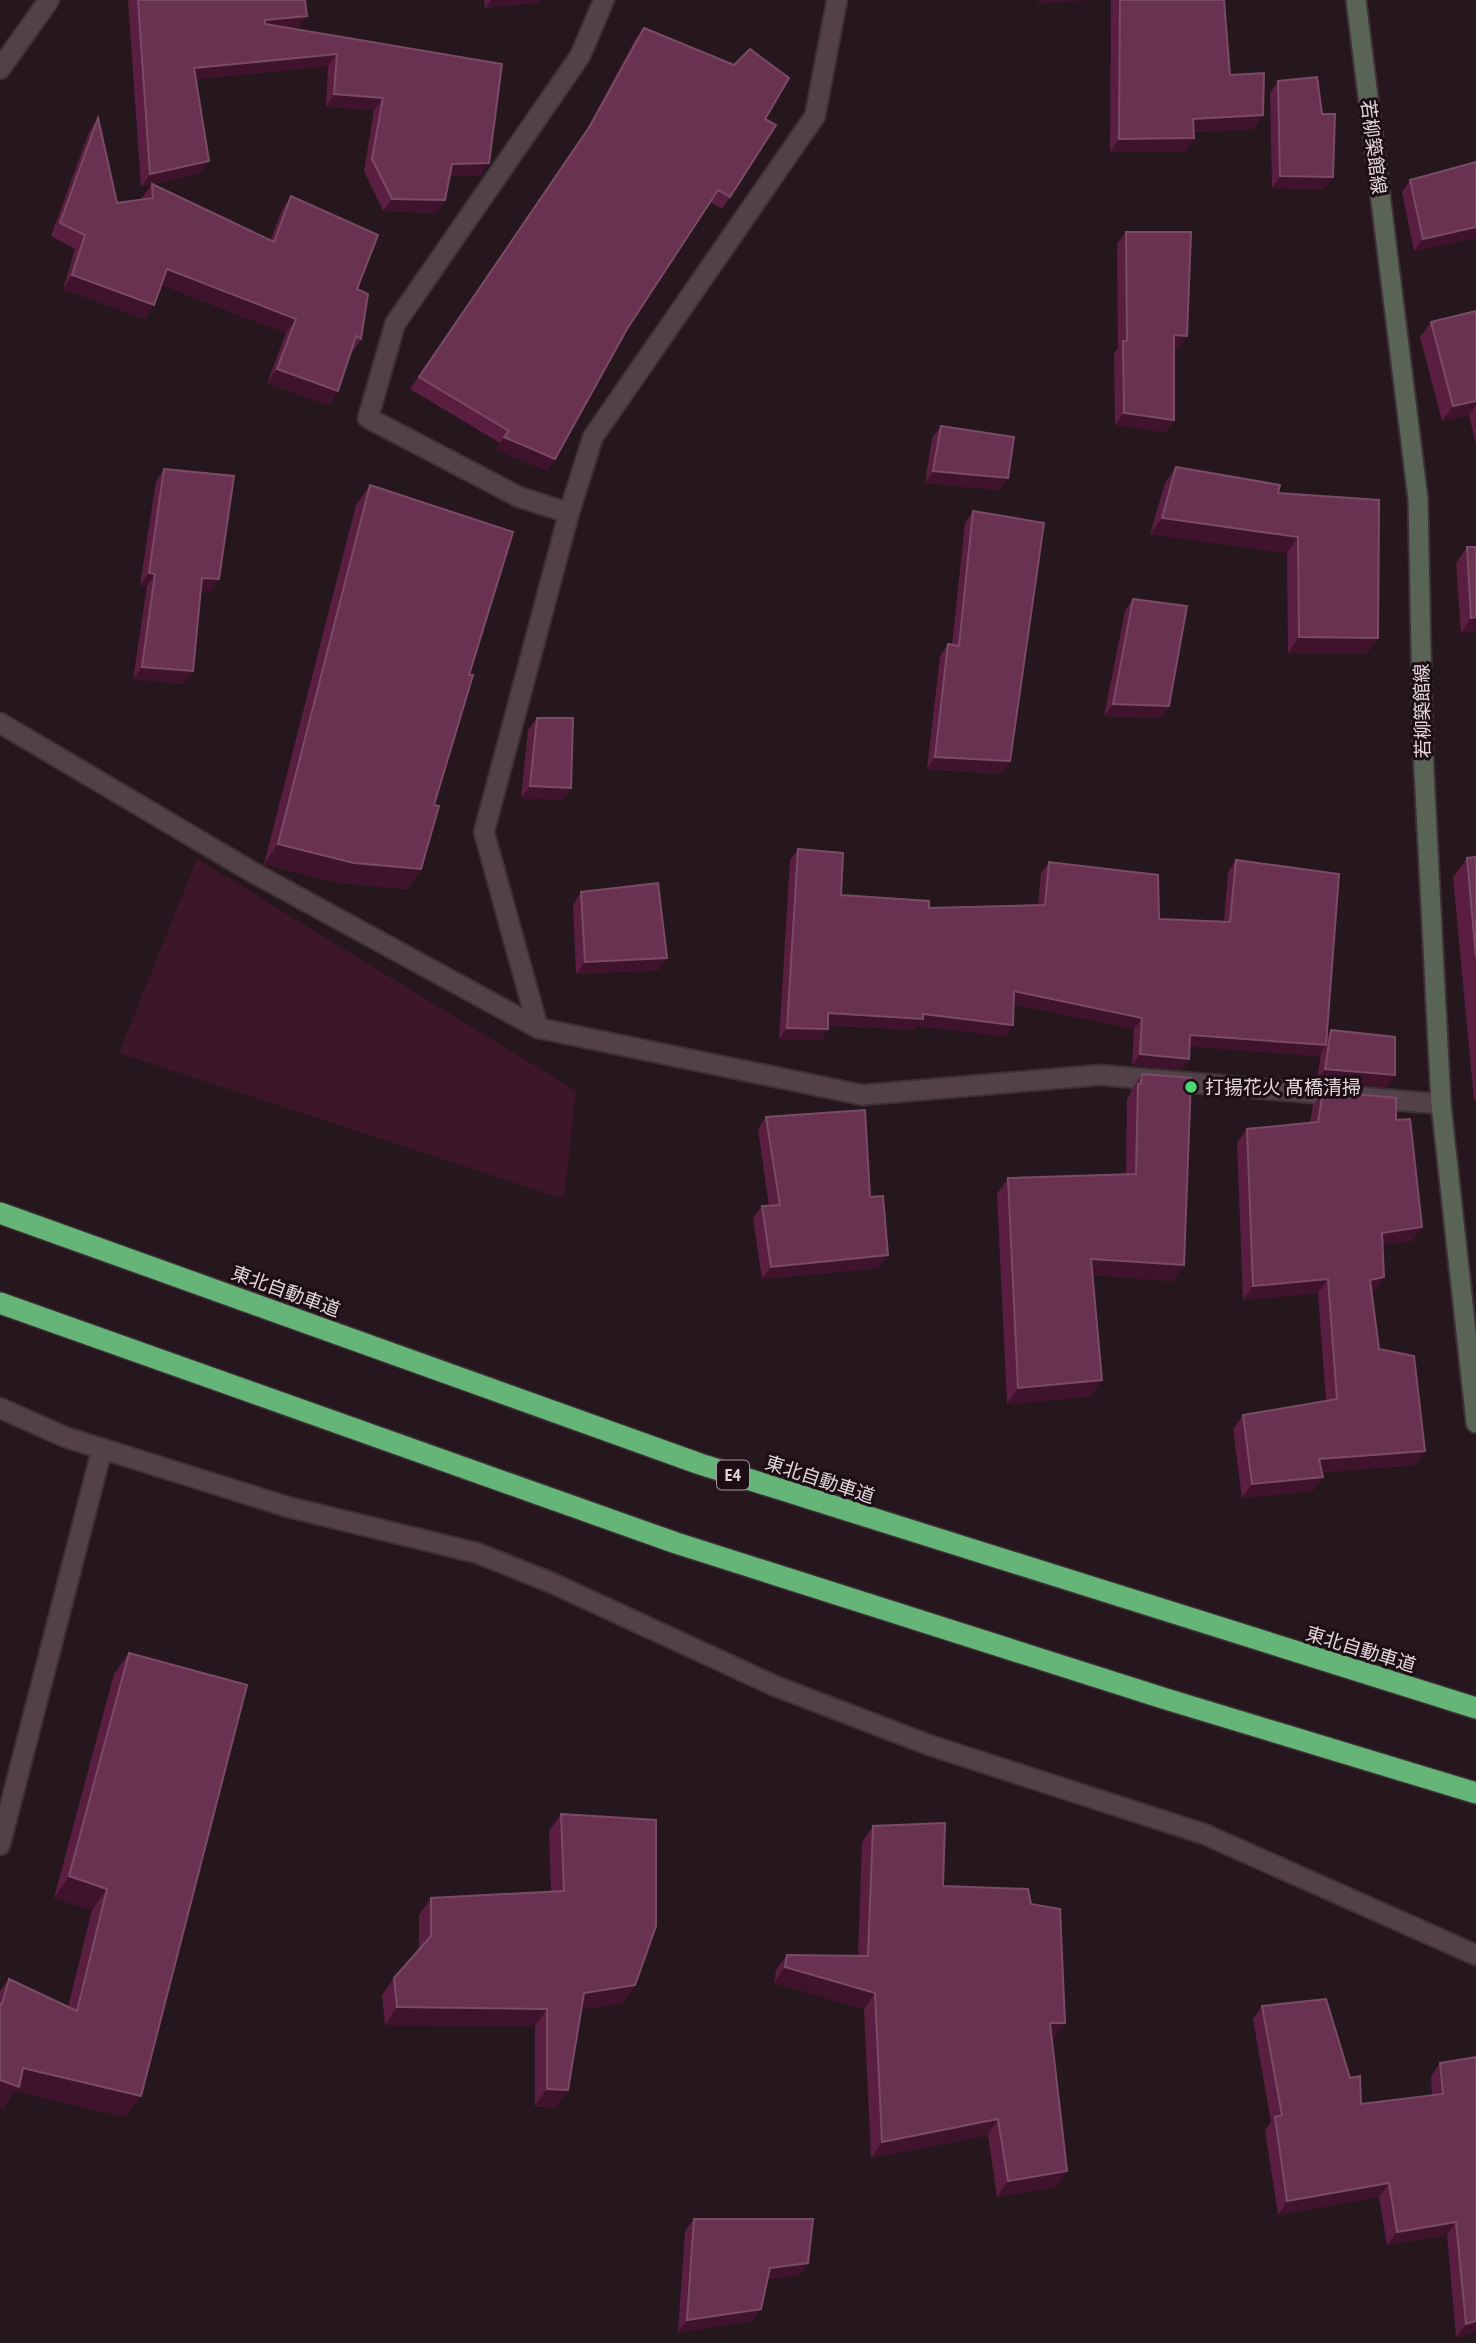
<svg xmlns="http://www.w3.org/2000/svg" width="1476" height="2343" font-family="'PT Sans Narrow','Noto Sans JP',sans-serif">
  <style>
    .green { fill: #3d162a }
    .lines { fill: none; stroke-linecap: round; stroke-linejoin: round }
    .minor-casing { stroke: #3d3136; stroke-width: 23 }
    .secondary-casing { stroke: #3d3136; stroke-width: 23 }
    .motorway-casing { stroke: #3d3136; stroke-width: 24 }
    .minor { stroke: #534149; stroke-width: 19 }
    .secondary { stroke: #596457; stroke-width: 19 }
    .motorway { stroke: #66b578; stroke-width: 21 }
    .wall { fill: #591e40 }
    .shaded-wall { fill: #3f132b }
    .building { fill: #683250; stroke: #7b4b66; stroke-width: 2 }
    .poi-dot { fill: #4cd676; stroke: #1d0e15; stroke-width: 2.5 }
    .labels { text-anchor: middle; stroke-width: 6; stroke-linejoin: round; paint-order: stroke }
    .shield { fill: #1d0e15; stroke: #a69a9f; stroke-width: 2 }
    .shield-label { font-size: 18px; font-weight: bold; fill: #e1d6da }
    .street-label { font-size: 19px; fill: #e1d6da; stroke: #1d0e15 }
    .poi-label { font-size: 19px; fill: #e1d6da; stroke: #1d0e15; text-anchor: start }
  </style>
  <rect width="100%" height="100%" fill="#26171e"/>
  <polygon class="green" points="197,859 576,1091 564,1199 119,1053"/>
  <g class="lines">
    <g class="minor-casing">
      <g id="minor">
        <polyline points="0,69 49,0"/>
        <polyline points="569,513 519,497 368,418 395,324 580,56 604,0"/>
        <polyline points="0,723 254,873 538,1028 862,1095 1100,1075 1441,1104"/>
        <polyline points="538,1028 484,832 569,513 593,437 815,116 837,0"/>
        <polyline points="0,1408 65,1437 288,1507 477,1553 552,1583 775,1686 929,1745 1204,1834 1476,1955"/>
        <polyline points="0,1845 102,1449"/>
      </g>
    </g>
    <g class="secondary-casing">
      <polyline id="secondary" points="1356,0 1418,499 1423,751 1441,1104 1476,1423"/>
    </g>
    <g class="motorway-casing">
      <g id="motorway">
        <polyline points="0,1213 700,1464 1476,1708"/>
        <polyline points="0,1303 676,1543 1166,1699 1476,1793"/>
      </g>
    </g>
    <use href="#minor" class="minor"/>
    <use href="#secondary" class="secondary"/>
    <use href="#motorway" class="motorway"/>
  </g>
  <g class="wall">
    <polygon points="128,0 305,0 298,28 291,29 502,64 481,175 450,176 445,200 436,213 383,211 364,171 374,110 326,107 328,66 196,79 200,173 141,187"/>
    <polygon points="484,0 540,0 539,2 485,8"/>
    <polygon points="1111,0 1224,0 1230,75 1254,129 1194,132 1185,152 1110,152"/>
    <polygon points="644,28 765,119 730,197 722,209 710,202 627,329 547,471 496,449 500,443 410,389 582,138 635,40"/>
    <polygon points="1278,81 1322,114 1333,177 1324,189 1272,188 1270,93"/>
    <polygon points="98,118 117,203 142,200 142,198 152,184 270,241 282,210 291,196 357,289 361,339 352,353 350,353 338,391 329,405 267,383 286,333 162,285 145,319 63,289 75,249 51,236 89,132"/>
    <polygon points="1476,162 1476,238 1414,251 1402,192 1410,180"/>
    <polygon points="1126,232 1187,336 1178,348 1174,348 1174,420 1165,432 1115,425 1114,353 1118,348 1117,244"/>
    <polygon points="1476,311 1476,445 1469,415 1442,421 1420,337 1431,322"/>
    <polygon points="941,426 1008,478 1000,490 925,483 932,438"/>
    <polygon points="1176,467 1278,493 1367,654 1288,653 1287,553 1150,534 1165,483"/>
    <polygon points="164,469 219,579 211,591 200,590 184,684 133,679 147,586 140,585 156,481"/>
    <polygon points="370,485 469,675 434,805 421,869 407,889 340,883 264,864 356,505"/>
    <polygon points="973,511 1010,761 1001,774 927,769 940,656 948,644 952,645 965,523"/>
    <polygon points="1467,547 1476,547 1476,631 1461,633 1456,563"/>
    <polygon points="1133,599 1169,706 1160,718 1104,716 1125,611"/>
    <polygon points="537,718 571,788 563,800 521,798 528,730"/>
    <polygon points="798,849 841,895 929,908 1038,905 1041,873 1049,862 1159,919 1224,921 1228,872 1236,860 1326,1037 1331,1030 1395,1075 1387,1087 1317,1081 1321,1052 1318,1056 1190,1046 1189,1059 1181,1070 1132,1065 1134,1029 1014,1004 1013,1025 1005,1036 918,1026 915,1030 828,1025 828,1029 821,1040 779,1039 790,860"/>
    <polygon points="1476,857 1476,1101 1474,1101 1453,877 1467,858"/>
    <polygon points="581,892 659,970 576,974 573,905"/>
    <polygon points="1142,1074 1173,1281 1092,1275 1091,1396 1007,1404 997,1194 1008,1178 1126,1174 1127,1099 1130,1094 1131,1090"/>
    <polygon points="1323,1091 1396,1120 1412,1241 1383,1245 1384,1277 1374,1291 1371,1292 1379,1349 1425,1451 1415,1465 1322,1472 1313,1491 1242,1498 1233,1429 1243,1415 1326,1401 1318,1293 1243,1300 1237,1143 1247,1129 1310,1123 1313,1105"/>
    <polygon points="766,1117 870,1197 879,1268 762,1279 753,1218 762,1206 769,1206 758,1129"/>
    <polygon points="129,1653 126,2117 15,2091 4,2108 0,2107 0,1991 9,1979 68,2007 92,1910 54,1898 114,1674"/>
    <polygon points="561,1814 635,1985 623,2003 581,2009 556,2108 535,2106 535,2026 385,2025 382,1995 394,1978 419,1950 419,1915 431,1898 551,1891 549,1831"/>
    <polygon points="873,1826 943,1886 1054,2039 1051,2039 1067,2171 1056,2187 997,2197 988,2135 871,2158 864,2009 774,1983 776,1970 787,1955 858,1956 862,1842"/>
    <polygon points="1262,2006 1350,2078 1361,2104 1432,2095 1431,2076 1440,2063 1476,2057 1476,2332 1456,2337 1447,2235 1387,2245 1379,2197 1278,2215 1265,2130 1271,2122 1253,2019"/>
    <polygon points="694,2219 808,2263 800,2275 768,2279 753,2321 678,2332 685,2231"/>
  </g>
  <g class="shaded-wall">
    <polygon points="491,0 540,0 539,2 485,8"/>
    <polygon points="1039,0 1091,0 1036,4"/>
    <polygon points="307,16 298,28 256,33 265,20"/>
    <polygon points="337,54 328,66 185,80 194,68"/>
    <polygon points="334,94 383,98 374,110 326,107"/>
    <polygon points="1263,115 1254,129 1183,132 1193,119"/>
    <polygon points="1194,138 1185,152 1110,152 1119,139"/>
    <polygon points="209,161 200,173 141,187 150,174"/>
    <polygon points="489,163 481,175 444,176 452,164"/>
    <polygon points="1280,176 1333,177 1324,189 1272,188"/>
    <polygon points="392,199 445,200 436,213 383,211"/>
    <polygon points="1476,227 1476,238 1414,251 1423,239"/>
    <polygon points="167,269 296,319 286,333 157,283"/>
    <polygon points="72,275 154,305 145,319 63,289"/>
    <polygon points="1174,335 1187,336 1178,348 1165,348"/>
    <polygon points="277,369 338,391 329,405 267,383"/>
    <polygon points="1476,401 1476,405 1469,415 1442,421 1453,406"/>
    <polygon points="1124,413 1174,420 1165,432 1115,425"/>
    <polygon points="504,437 555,459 547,471 496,449"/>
    <polygon points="933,471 1008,478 1000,490 925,483"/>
    <polygon points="1162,518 1298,537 1287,553 1150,534"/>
    <polygon points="149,573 155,574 147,586 140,585"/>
    <polygon points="202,578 219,579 211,591 193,590"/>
    <polygon points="1476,617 1476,631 1461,633 1471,618"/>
    <polygon points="1299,637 1378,638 1367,654 1288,653"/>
    <polygon points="142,667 193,671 184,684 133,679"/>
    <polygon points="1113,704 1169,706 1160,718 1104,716"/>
    <polygon points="935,757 1010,761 1001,774 927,769"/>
    <polygon points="530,786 571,788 563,800 521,798"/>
    <polygon points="278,844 421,869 407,889 340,883 264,864"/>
    <polygon points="667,958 659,970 576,974 585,962"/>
    <polygon points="1014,991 1142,1018 1134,1029 1006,1002"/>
    <polygon points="828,1013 923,1014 1013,1025 1005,1036 918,1026 915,1030 820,1024"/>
    <polygon points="787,1028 828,1029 821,1040 779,1039"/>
    <polygon points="1190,1035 1326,1045 1318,1056 1182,1046"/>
    <polygon points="1140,1054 1189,1059 1181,1070 1132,1065"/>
    <polygon points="1325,1069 1395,1075 1387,1087 1317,1081"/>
    <polygon points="1422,1227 1412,1241 1372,1247 1382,1233"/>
    <polygon points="888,1255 879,1268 762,1279 771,1267"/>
    <polygon points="1091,1259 1184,1265 1173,1281 1080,1274"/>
    <polygon points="1384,1277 1374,1291 1360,1294 1370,1280"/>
    <polygon points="1328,1279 1318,1293 1243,1300 1253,1286"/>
    <polygon points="1102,1380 1091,1396 1007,1404 1018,1388"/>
    <polygon points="1425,1451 1415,1465 1309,1473 1319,1459"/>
    <polygon points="1323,1477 1313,1491 1242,1498 1252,1484"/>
    <polygon points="69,1876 107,1889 92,1910 54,1898"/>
    <polygon points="785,1967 875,1993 864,2009 774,1983"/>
    <polygon points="635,1985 623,2003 572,2010 584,1993"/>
    <polygon points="397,2007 547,2009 535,2026 385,2025"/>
    <polygon points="1050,2023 1065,2023 1054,2039 1039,2039"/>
    <polygon points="23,2068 141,2096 126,2117 15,2091 4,2108 0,2107 0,2080"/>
    <polygon points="547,2089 568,2090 556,2108 535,2106"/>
    <polygon points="998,2119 988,2135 871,2158 882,2142"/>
    <polygon points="1067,2171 1056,2187 997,2197 1008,2181"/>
    <polygon points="1389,2183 1379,2197 1278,2215 1287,2201"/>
    <polygon points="1456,2222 1447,2235 1387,2245 1397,2232"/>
    <polygon points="808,2263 800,2275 762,2280 770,2268"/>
    <polygon points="761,2309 753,2321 678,2332 687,2320"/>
    <polygon points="1476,2321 1476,2332 1456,2337 1466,2324"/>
  </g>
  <g class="building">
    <polygon points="138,0 305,0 307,16 265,20 265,24 502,64 489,163 452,164 445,200 392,199 372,159 383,98 334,94 337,54 194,68 209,161 150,174"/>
    <polygon points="1120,0 1224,0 1230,75 1264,73 1263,115 1193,119 1194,138 1119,139"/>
    <polygon points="644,28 734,65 750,49 789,78 765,119 776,125 730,197 718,190 627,329 555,459 504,437 509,431 419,377 590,126"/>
    <polygon points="1317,77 1322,114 1335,114 1333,177 1280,176 1278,81"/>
    <polygon points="98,118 117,203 153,198 152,184 274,242 291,196 378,235 357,289 368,294 361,339 356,336 338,391 277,369 296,319 167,269 154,305 72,275 85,235 60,223"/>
    <polygon points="1476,162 1476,227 1423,239 1410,180"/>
    <polygon points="1126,232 1191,232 1187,336 1174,335 1174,420 1124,413 1123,341 1127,341"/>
    <polygon points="1476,311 1476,401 1453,406 1431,322"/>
    <polygon points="941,426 1014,437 1008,478 933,471"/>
    <polygon points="1176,467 1280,485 1278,493 1379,500 1378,638 1299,637 1298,537 1162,518"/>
    <polygon points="164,469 234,476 219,579 202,578 193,671 142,667 155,574 149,573"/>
    <polygon points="370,485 513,532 469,675 473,675 434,805 439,806 421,869 354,863 278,844"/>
    <polygon points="973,511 1044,523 1010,761 935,757 948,644 959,646"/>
    <polygon points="1467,547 1476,547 1476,617 1471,618"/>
    <polygon points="1133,599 1187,606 1169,706 1113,704"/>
    <polygon points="537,718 573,718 571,788 530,786"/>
    <polygon points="798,849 843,853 841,895 929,901 929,908 1045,905 1049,862 1158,875 1159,919 1230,922 1236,860 1339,874 1326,1045 1190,1035 1189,1059 1140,1054 1142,1018 1014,991 1013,1025 923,1014 923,1019 828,1013 828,1029 787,1028"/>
    <polygon points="1476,857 1476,957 1467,858"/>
    <polygon points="658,883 667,958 585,962 581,892"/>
    <polygon points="1331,1030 1395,1037 1395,1075 1325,1069"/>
    <polygon points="1142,1074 1191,1078 1184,1265 1091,1259 1102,1380 1018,1388 1008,1178 1136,1174 1138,1084 1141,1084"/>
    <polygon points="1323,1091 1396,1098 1396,1120 1410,1119 1422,1227 1382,1233 1384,1277 1370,1280 1379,1349 1414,1356 1425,1451 1319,1459 1323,1477 1252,1484 1243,1415 1337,1399 1328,1279 1253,1286 1247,1129 1318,1122"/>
    <polygon points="865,1110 870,1197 883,1196 888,1255 771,1267 762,1206 780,1205 766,1117"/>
    <polygon points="129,1653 247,1685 141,2096 23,2068 19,2087 0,2080 0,2004 2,2004 9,1979 77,2011 107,1889 69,1876"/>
    <polygon points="561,1814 656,1820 656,1926 635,1985 584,1993 568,2090 547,2089 547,2009 397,2007 394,1978 431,1936 431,1898 564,1891"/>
    <polygon points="945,1823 943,1886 1028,1889 1031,1904 1060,1909 1065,2023 1050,2023 1067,2171 1008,2181 998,2119 882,2142 875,1993 785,1967 787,1955 868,1956 873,1826"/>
    <polygon points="1326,1999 1350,2078 1360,2076 1361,2104 1443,2094 1440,2063 1476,2057 1476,2321 1466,2324 1456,2222 1397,2232 1389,2183 1287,2201 1275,2117 1282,2115 1262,2006"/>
    <polygon points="694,2219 813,2219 808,2263 770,2268 761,2309 687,2320"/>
  </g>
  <circle class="poi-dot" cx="1191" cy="1087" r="7"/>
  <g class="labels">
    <rect class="shield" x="717" y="1460.5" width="32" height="29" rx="5"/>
    <g class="shield-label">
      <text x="733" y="1481">E4</text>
    </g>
    <g class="street-label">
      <text transform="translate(1374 147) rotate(83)" y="7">若柳築館線</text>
      <text transform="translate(1422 711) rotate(-91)" y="7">若柳築館線</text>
      <text transform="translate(286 1291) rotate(20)" y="7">東北自動車道</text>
      <text transform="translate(820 1479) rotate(18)" y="7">東北自動車道</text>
      <text transform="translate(1361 1649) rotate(17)" y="7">東北自動車道</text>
    </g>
    <g class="poi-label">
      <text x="1205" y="1094">打揚花火 髙橋清掃</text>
    </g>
  </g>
</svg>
